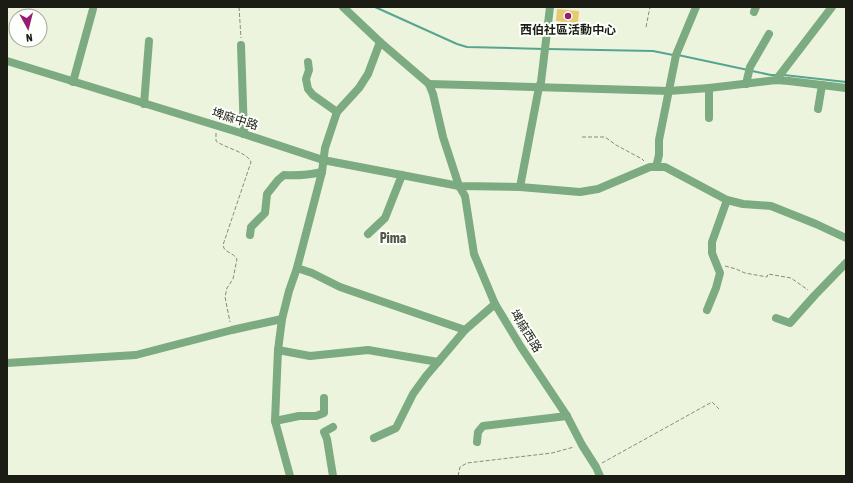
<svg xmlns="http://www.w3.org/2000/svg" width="853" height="483" font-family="'Asap Condensed','Noto Sans TC',sans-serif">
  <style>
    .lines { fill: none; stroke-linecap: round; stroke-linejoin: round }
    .stream { stroke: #55a58f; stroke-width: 2 }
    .building { fill: #e5ca72 }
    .path { stroke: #878b7c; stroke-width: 1; stroke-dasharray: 4 2; stroke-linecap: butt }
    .minor { stroke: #7caa81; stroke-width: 8 }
    .poi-dot { fill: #981c74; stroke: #fdfffa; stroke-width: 1.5 }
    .labels { text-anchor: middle; stroke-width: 4; stroke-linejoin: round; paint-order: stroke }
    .poi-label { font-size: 12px; font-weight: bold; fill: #1b1d15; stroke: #fdfffa }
    .street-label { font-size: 12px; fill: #1b1d15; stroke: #fdfffa }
    .quarter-label { font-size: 14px; font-weight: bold; fill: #535845; stroke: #fdfffa }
  </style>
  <rect width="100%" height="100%" fill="#edf4de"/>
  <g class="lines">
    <g class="stream">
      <polyline points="375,7 457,44 467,47 544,49"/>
      <polyline points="548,49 653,51 673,55"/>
      <polyline points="678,55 748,70"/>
      <polyline points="752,71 771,75 777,75"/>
      <polyline points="784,75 846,82"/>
    </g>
  </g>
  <polygon class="building" points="557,9 579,11 578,24 556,21"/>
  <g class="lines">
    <g class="path">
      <polyline points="239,7 241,38"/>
      <polyline points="646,27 650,7"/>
      <path d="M 216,133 L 216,141 C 225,148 247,152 251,162 L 223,245 C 224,253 233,252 237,259 L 233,279 L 227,288 L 225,297 L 230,322"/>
      <polyline points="582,137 605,137 616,145 642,159 644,161"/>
      <polyline points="725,266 736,269 745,273 767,277 768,274 791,278 808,290"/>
      <polyline points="602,463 712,402 719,409"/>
      <polyline points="458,476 460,467 467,463 552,453 574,447"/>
    </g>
    <g class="minor">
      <polyline points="343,7 380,42 429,84 433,94 443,137 459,186 465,196 474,254 495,304 521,347 567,416 582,445 596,467 600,476"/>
      <polyline points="754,12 756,7"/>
      <polyline points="241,45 244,134"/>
      <polyline points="7,61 244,134 323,160 459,186 520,187 580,192 598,189 650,167 665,167 727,200 743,204 771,206 816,224 846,238"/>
      <polyline points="308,62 309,70 306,79 308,89 313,95 337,112"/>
      <polyline points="776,80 832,7"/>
      <polyline points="73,82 93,9"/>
      <polyline points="429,84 669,91 709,88 776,80 789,81 846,88"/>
      <polyline points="746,84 750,67 769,34"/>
      <polyline points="709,88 709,118"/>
      <polyline points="144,104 149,41"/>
      <polyline points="818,109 822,85"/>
      <polyline points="656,167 659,155 659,140 676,55 696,7"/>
      <polyline points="520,187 539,87 541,82 550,7"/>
      <polyline points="368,234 385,218 402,175"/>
      <path d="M 250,235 L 251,227 L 265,213 L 267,194 L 278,180 L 284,175 C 298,176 308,175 322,172"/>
      <polyline points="297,268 312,273 340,287 465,330"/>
      <polyline points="707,310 716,288 720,273 712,253 712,242 727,200"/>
      <polyline points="776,318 790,323 815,295 846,263"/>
      <polyline points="278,350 310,356 368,350 438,362 465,330 495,304"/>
      <polyline points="7,363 136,355 232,330 282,319"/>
      <polyline points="275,421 299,416 316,416 324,413 324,398"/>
      <polyline points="374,438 396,428 413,394 426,376 438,362"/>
      <polyline points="477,442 478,432 483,426 567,416"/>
      <polyline points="290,476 275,421 278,350 282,319 289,291 297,268 322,172 325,148 337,112 359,88 368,74 380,42"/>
      <polyline points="333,476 327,439 324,432 333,427"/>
    </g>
  </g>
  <circle class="poi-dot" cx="568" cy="16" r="4"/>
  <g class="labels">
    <g class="poi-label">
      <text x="568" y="34">西伯社區活動中心</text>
    </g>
    <g class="street-label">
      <text transform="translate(235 119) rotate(17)" y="4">埤麻中路</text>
      <text transform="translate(526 331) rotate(58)" y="4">埤麻西路</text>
    </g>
    <g class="quarter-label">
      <text x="393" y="243">Pima</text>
    </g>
  </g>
  <rect width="853" height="483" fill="none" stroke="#1b1d15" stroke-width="16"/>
  <g transform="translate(28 28) rotate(173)"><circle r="19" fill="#fdfffa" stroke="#a3a59e"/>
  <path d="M0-3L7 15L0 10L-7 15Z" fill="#981c74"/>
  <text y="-6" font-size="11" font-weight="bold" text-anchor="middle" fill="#1b1d15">N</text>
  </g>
</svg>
